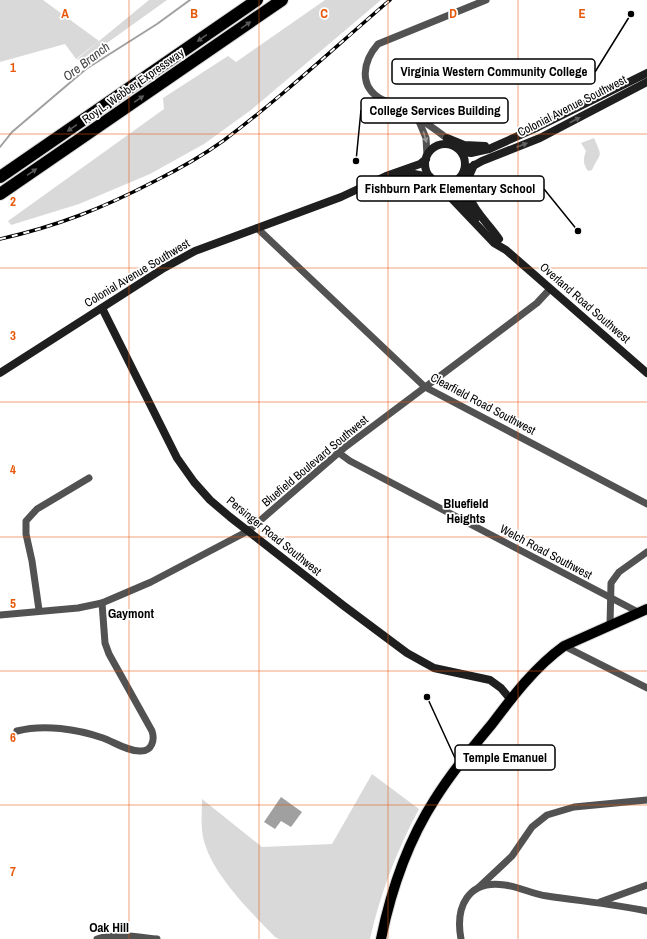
<svg xmlns="http://www.w3.org/2000/svg" width="647" height="939" font-family="'Archivo Narrow',sans-serif">
  <style>
    .green { fill: #d9d9d9 }
    .water { fill: #a0a0a0 }
    .lines { fill: none; stroke-linecap: round; stroke-linejoin: round }
    .stream { stroke: #a0a0a0; stroke-width: 2 }
    .primary-casing { stroke: #dbdbdb; stroke-width: 12 }
    .highway-casing { stroke: #dbdbdb; stroke-width: 14 }
    .street { stroke: #525252; stroke-width: 7 }
    .secondary { stroke: #1f1f1f; stroke-width: 8 }
    .primary { stroke: #000; stroke-width: 10 }
    .highway { stroke: #000; stroke-width: 12 }
    .rail-casing { stroke: #000; stroke-width: 3.5 }
    .rail { stroke: #fff; stroke-width: 2; stroke-dasharray: 6; stroke-linecap: butt }
    .oneway { fill: #595959 }
    .oneway2 { fill: #626262 }
    .oneway3 { fill: #979797 }
    .grid { fill: none; stroke: #e8590c; stroke-width: 1; stroke-opacity: 0.55 }
    .labels { text-anchor: middle; stroke-width: 3.5; stroke-linejoin: round; paint-order: stroke }
    .street-label { font-size: 12px; fill: #000; stroke: #fff }
    .water-label { font-size: 13px; font-style: italic; fill: #414141; stroke: #fff }
    .neighbourhood-label { font-size: 13px; font-weight: bold; fill: #000; stroke: #fff }
    .grid-label { font-size: 13px; text-anchor: middle; font-weight: bold; fill: #e8590c; stroke: #fff; stroke-width: 3.5; stroke-linejoin: round; paint-order: stroke }
    .leader { fill: none; stroke: #000; stroke-width: 1.5 }
    .callout-dot { fill: #000; stroke: #fff; stroke-width: 1.5 }
    .callout { fill: #fff; stroke: #000; stroke-width: 1.5 }
    .callout-label { font-size: 13px; text-anchor: middle; font-weight: bold; fill: #000 }
  </style>
  <rect width="100%" height="100%" fill="#fff"/>
  <g class="green">
    <polygon points="0,0 43,0 99,41 76,59 65,44 0,62"/>
    <polygon points="149,0 167,0 86,58 76,60"/>
    <polygon points="325,0 381,0 251,110 204,144 150,174 79,204 11,225 8,221 164,109 163,98 228,56 236,62"/>
    <path d="M 594,138 C 603,159 601,151 592,170 L 588,171 C 583,164 583,159 586,151 L 581,143 Z"/>
    <path d="M 372,774 L 419,809 C 397,850 380,894 370,939 L 279,939 L 275,937 C 250,911 205,868 202,830 C 201,820 202,809 202,799 L 262,847 L 332,844 Z"/>
  </g>
  <polygon class="water" points="281,797 302,812 291,827 281,821 275,829 264,822"/>
  <g class="lines">
    <polyline class="stream" points="0,147 12,132 86,69 157,24 190,0"/>
    <g class="primary-casing">
      <path id="primary" d="M 381,939 C 391,890 408,841 435,799 C 452,772 472,748 492,724 C 513,696 535,667 564,646 L 647,609"/>
    </g>
    <g class="highway-casing">
      <g id="highway">
        <polyline points="0,177 257,0"/>
        <polyline points="0,194 282,0"/>
      </g>
    </g>
    <g class="street">
      <polyline points="418,119 426,138 427,156"/>
      <path d="M 451,142 C 439,131 423,121 409,112 C 400,106 390,103 381,99 C 358,86 363,61 378,44 L 486,0"/>
      <polyline points="257,228 425,387 647,504"/>
      <polyline points="339,453 350,461 638,612"/>
      <polyline points="39,610 32,561 26,534 26,521 37,509 89,478"/>
      <polyline points="0,615 78,608 102,603 151,582 248,531 344,448 537,303 550,289"/>
      <polyline points="610,625 611,583 619,572 647,552"/>
      <polyline points="564,646 647,688"/>
      <path d="M 17,731 C 44,724 77,729 103,738 C 114,742 129,752 141,751 C 152,751 155,740 152,731 L 109,654 L 105,643 L 102,603"/>
      <polyline points="479,887 512,856 532,827 547,815 574,807 647,800"/>
      <polyline points="600,902 647,885"/>
      <path d="M 97,939 C 117,933 137,937 157,939"/>
      <path d="M 461,939 C 455,907 468,879 505,885 C 520,887 532,894 547,896 C 580,901 614,904 647,911"/>
    </g>
    <g class="secondary">
      <polyline points="447,138 464,145 485,146"/>
      <circle cx="445" cy="164" r="20"/>
      <polyline points="462,152 471,153 489,149 538,127 647,73"/>
      <path d="M 474,165 C 456,199 482,214 499,239"/>
      <polyline points="464,171 482,161 540,138 647,82"/>
      <path d="M 462,176 C 458,193 464,205 476,218"/>
      <polyline points="392,180 414,174 430,177"/>
      <polyline points="434,180 494,243 506,250 647,373"/>
      <polyline points="366,189 398,181"/>
      <polyline points="102,308 177,458 194,482 210,500 230,517 344,606 407,653 434,668 490,680 501,688 511,700"/>
      <polyline points="0,373 164,268 195,251 341,197 386,176 420,164 426,159"/>
    </g>
    <use href="#primary" class="primary"/>
    <use href="#highway" class="highway"/>
    <g class="rail-casing">
      <path id="rail" d="M 0,239 C 58,226 103,208 155,181 C 179,169 202,156 223,141 C 282,97 335,47 390,0"/>
    </g>
    <use href="#rail" class="rail"/>
  </g>
  <defs><path id="oneway-solid" d="M-6-.8H1V-3.2L6.5 0L1 3.2V.8H-6Z"/></defs>
  <g class="oneway">
    <use href="#oneway-solid" transform="translate(246 25) rotate(-35)"/>
    <use href="#oneway-solid" transform="translate(202 38) rotate(145)"/>
    <use href="#oneway-solid" transform="translate(139 99) rotate(-34)"/>
    <use href="#oneway-solid" transform="translate(72 128) rotate(146)"/>
    <use href="#oneway-solid" transform="translate(32 172) rotate(-34)"/>
  </g>
  <g class="oneway2">
    <use href="#oneway-solid" transform="translate(575 120) rotate(-28)"/>
    <use href="#oneway-solid" transform="translate(522 145) rotate(-21)"/>
  </g>
  <use class="oneway3" href="#oneway-solid" transform="translate(425 137) rotate(74)"/>
  <path class="grid" d="M 129,0 L 129,939M 259,0 L 259,939M 388,0 L 388,939M 518,0 L 518,939M 0,134 L 647,134M 0,268 L 647,268M 0,402 L 647,402M 0,537 L 647,537M 0,671 L 647,671M 0,805 L 647,805"/>
  <g class="labels">
    <g class="street-label">
      <text transform="translate(133 86) rotate(-35)" y="4">Roy L. Webber Expressway</text>
      <text transform="translate(572 106) rotate(-27)" y="4">Colonial Avenue Southwest</text>
      <text transform="translate(137 273) rotate(-31)" y="4">Colonial Avenue Southwest</text>
      <text transform="translate(585 303) rotate(41)" y="4">Overland Road Southwest</text>
      <text transform="translate(483 404) rotate(28)" y="4">Clearfield Road Southwest</text>
      <text transform="translate(315 461) rotate(-40)" y="4">Bluefield Boulevard Southwest</text>
      <text transform="translate(274 536) rotate(39)" y="4">Persinger Road Southwest</text>
      <text transform="translate(546 552) rotate(28)" y="4">Welch Road Southwest</text>
    </g>
    <g class="water-label">
      <text transform="translate(86 61) rotate(-37)" y="5">Ore Branch</text>
    </g>
    <g class="neighbourhood-label">
      <text x="466" y="508">Bluefield<tspan x="466" dy="15">Heights</tspan></text>
      <text x="131" y="618">Gaymont</text>
      <text x="109" y="932">Oak Hill</text>
    </g>
  </g>
  <g class="grid-label">
    <text x="65" y="18">A</text>
    <text x="194" y="18">B</text>
    <text x="324" y="18">C</text>
    <text x="453" y="18">D</text>
    <text x="582" y="18">E</text>
    <text x="13" y="72">1</text>
    <text x="13" y="206">2</text>
    <text x="13" y="340">3</text>
    <text x="13" y="474">4</text>
    <text x="13" y="608">5</text>
    <text x="13" y="742">6</text>
    <text x="13" y="876">7</text>
  </g>
  <path class="leader" d="M631 14L595 72M356 161L361 110M578 231L544 189M427 697L455 758"/>
  <g class="callout-dot">
    <circle cx="631" cy="14" r="4"/>
    <circle cx="356" cy="161" r="4"/>
    <circle cx="578" cy="231" r="4"/>
    <circle cx="427" cy="697" r="4"/>
  </g>
  <g class="callout">
    <rect x="392" y="59" width="203" height="25" rx="4"/>
    <rect x="361" y="98" width="147" height="25" rx="4"/>
    <rect x="357" y="176" width="187" height="25" rx="4"/>
    <rect x="455" y="745" width="100" height="25" rx="4"/>
  </g>
  <g class="callout-label">
    <text x="494" y="76">Virginia Western Community College</text>
    <text x="435" y="115">College Services Building</text>
    <text x="450" y="193">Fishburn Park Elementary School</text>
    <text x="505" y="762">Temple Emanuel</text>
  </g>
</svg>
